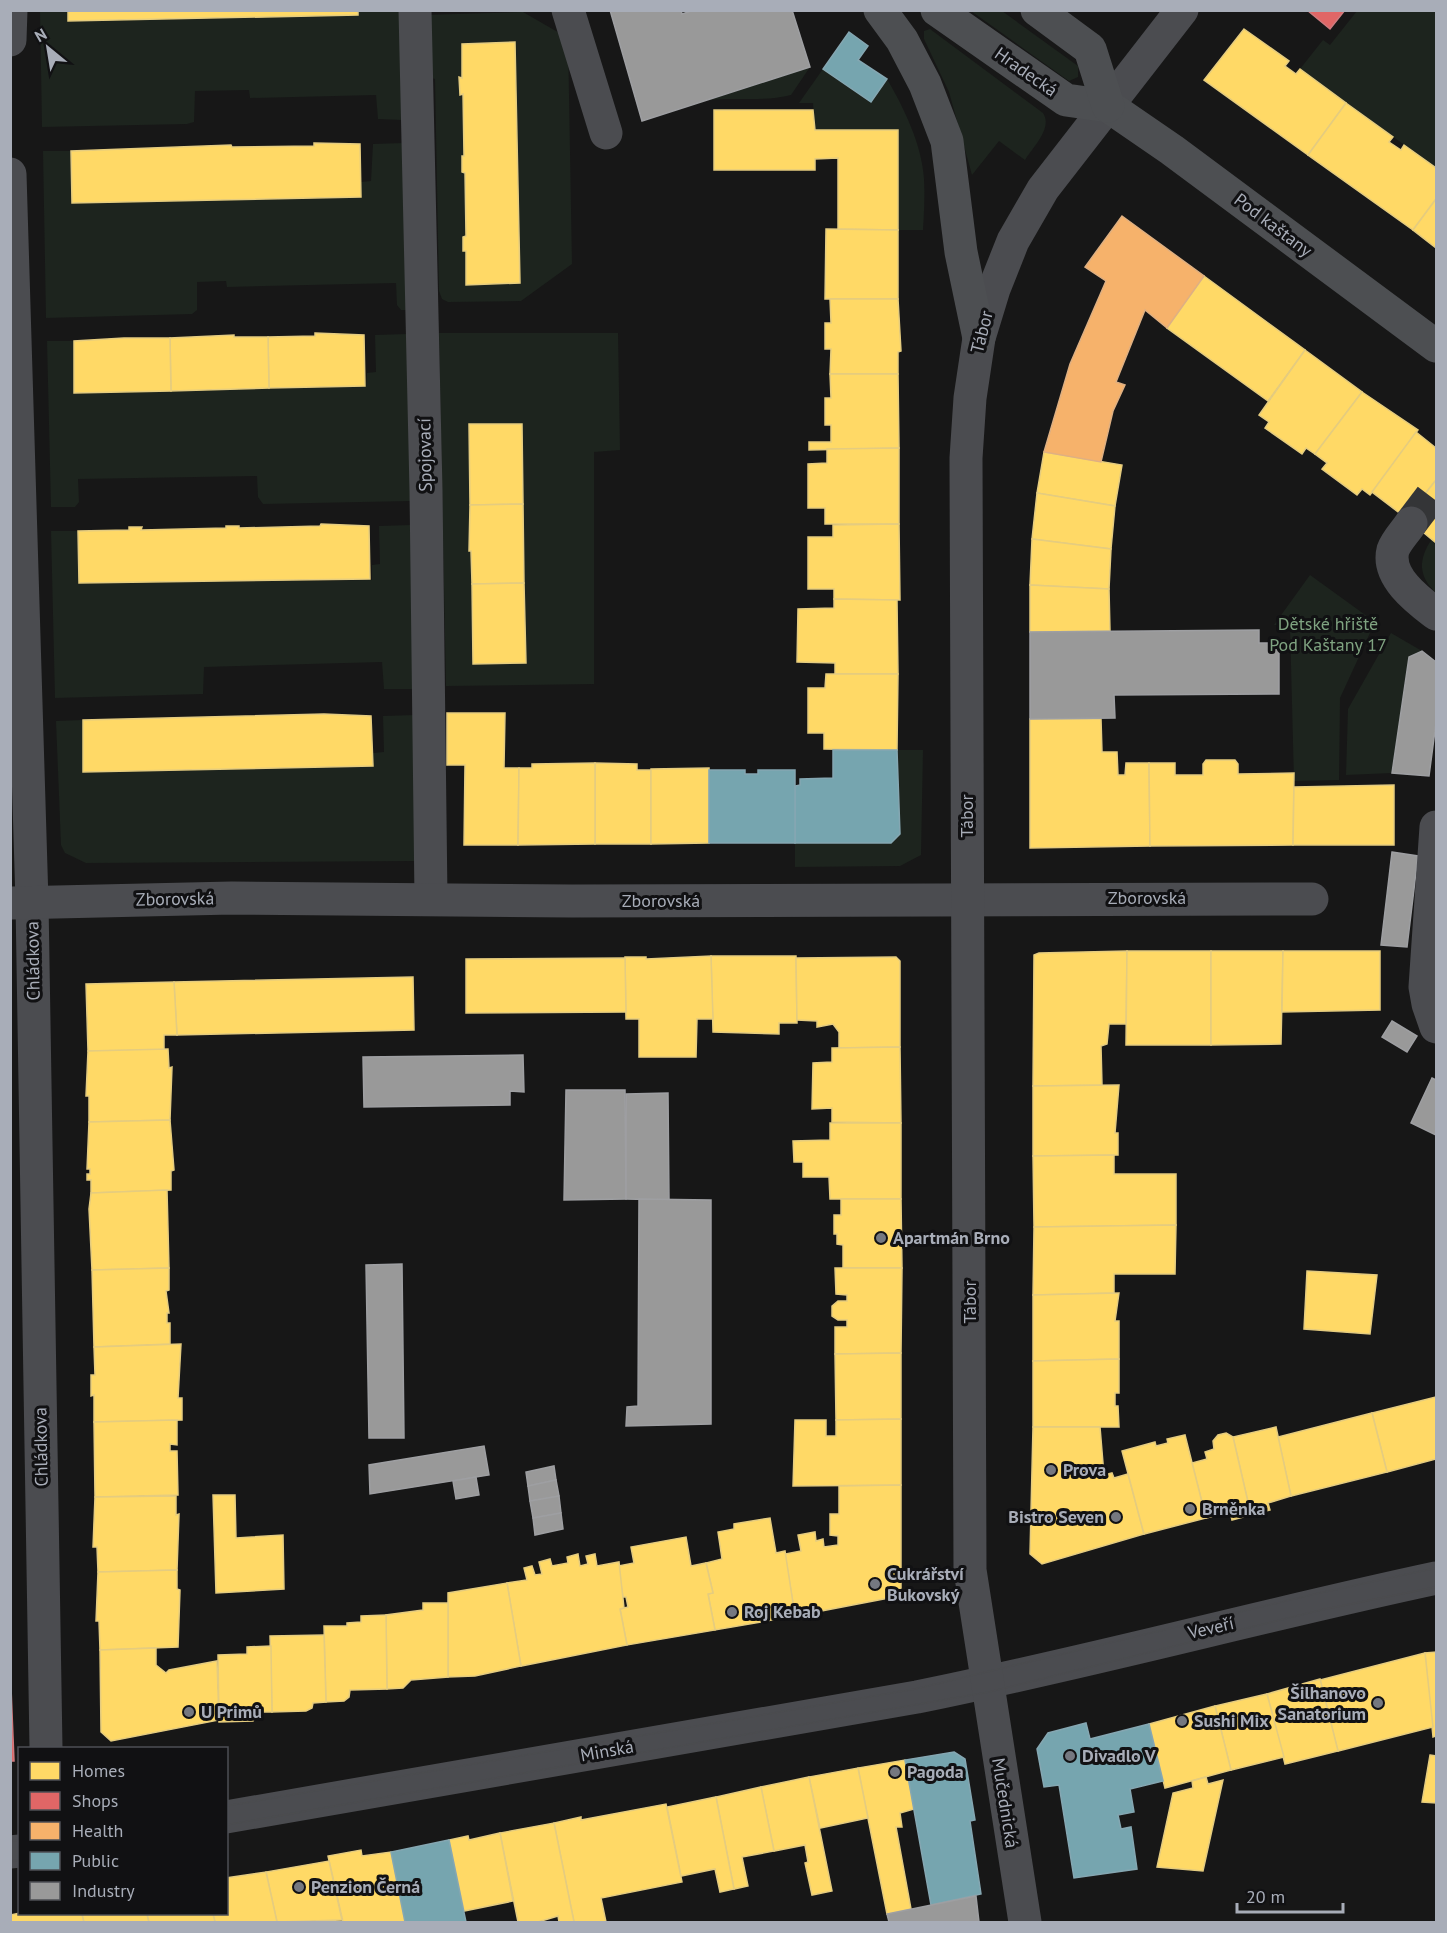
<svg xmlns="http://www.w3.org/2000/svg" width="1447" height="1933" font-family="'PT Sans',sans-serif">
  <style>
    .green { fill: #1d241e }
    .homes { fill: #ffd966; stroke: #e5cc7f; stroke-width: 1.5 }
    .shops { fill: #e06666; stroke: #cf7b7f; stroke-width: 1.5 }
    .health { fill: #f6b26b; stroke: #dfb082; stroke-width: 1.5 }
    .public { fill: #76a5af; stroke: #85a7b2; stroke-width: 1.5 }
    .industry { fill: #999; stroke: #9e9fa2; stroke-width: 1.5 }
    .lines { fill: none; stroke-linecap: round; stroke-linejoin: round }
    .minor-tunnel { stroke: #343537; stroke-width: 33; stroke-dasharray: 33 16; stroke-linecap: butt }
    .minor { stroke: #4b4c50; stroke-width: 33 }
    .major { stroke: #4d4f52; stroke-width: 33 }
    .tram { stroke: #4b4c4f; stroke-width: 1.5 }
    .poi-dot { fill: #757880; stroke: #111113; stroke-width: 2 }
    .labels { text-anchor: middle; stroke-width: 6; stroke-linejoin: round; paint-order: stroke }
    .street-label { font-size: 18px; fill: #a8adb8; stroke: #111113 }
    .park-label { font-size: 18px; fill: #7fa381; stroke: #111113 }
    .poi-label { font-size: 18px; font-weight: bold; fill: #a8adb8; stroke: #111113; text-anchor: start }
  </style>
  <rect width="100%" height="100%" fill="#171717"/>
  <g class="green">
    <polygon points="40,11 401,11 403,120 378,119 376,95 250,98 249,90 195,91 194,122 187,124 42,127"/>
    <polygon points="971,11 1002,11 1078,66 1078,77 1069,81"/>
    <polygon points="1357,11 1436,11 1436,168 1300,69 1323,40 1330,45"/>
    <polygon points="523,12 568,38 572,264 521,301 448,302 442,299 439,291 435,79 427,77 422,15"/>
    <path d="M 930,29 L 1043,113 C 1053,128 1033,147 1025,160 L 999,141 L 972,175 L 949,92 L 924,39 L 924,31 Z"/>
    <path d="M 810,67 L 791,95 C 765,102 736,97 709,100 Z"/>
    <path d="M 823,69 L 870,102 L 887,79 C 904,108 922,145 924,179 C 925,196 924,213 923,230 L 898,230 L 897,130 L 815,130 L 813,103 L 799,103 Z"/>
    <polygon points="404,143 407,310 401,310 397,305 396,283 227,287 226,281 197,282 197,310 192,314 46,318 43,151 71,151 72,203 361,197 361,182 371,181 373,144"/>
    <polygon points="439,333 618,333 620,450 594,452 594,684 446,686"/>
    <polygon points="407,334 411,501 263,504 258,497 257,476 78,479 79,502 75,507 51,507 47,341 74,341 75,393 366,386 367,373 376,372 375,335"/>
    <polygon points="411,525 415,689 384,689 382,662 204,667 203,694 55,698 51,531 78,531 79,583 372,580 372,565 380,564 379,526"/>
    <path d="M 1432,539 L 1436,543 L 1436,593 C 1418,576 1418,559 1432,539 Z"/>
    <polygon points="1310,575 1375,622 1340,698 1339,780 1294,781 1290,626 1274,625"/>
    <polygon points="1391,633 1422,651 1409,657 1392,773 1346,775 1348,709"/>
    <polygon points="415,715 416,855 414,861 86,863 65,853 61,845 56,721 83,720 84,772 372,766 373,753 384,752 383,716"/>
    <polygon points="897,750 923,750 921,855 900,866 795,867 795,843 891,843 900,833"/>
  </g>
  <g class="homes">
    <polygon points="68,10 358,10 358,15 68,21"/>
    <polygon points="1244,29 1289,61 1285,66 1296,74 1300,69 1346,103 1308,155 1204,80"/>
    <polygon points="515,42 520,283 466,285 466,251 463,251 463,237 466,236 465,173 462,172 462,156 464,156 463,94 460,95 459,77 462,78 462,44"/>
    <polygon points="1346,103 1393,137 1389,142 1401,150 1404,145 1436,168 1436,199 1413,230 1308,155"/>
    <polygon points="714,110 813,110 815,130 898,130 898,230 838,229 838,158 815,159 815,170 714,170"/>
    <polygon points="314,143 360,144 361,197 72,203 71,151 231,145 232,147 314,146"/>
    <polygon points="1436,199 1436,248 1413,230"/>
    <polygon points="826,229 898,230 898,299 825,299"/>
    <polygon points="1204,276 1305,350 1268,401 1167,328"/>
    <polygon points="830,299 898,299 901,351 898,352 898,374 830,374 831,349 825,349 825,323 831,323"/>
    <polygon points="315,333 364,335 365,386 269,388 268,337 315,336"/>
    <polygon points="234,335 234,337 268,337 269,388 171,391 170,338"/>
    <polygon points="124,338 170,338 171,391 74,393 74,341"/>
    <polygon points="1305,350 1362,392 1315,454 1306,448 1302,454 1265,428 1269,422 1259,415"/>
    <polygon points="830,374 898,374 899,448 809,450 809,442 831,442 831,425 825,425 825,398 831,398"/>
    <polygon points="1362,392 1418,430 1370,495 1362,489 1357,495 1322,469 1327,463 1315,454"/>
    <polygon points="469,424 522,424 523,504 470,505"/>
    <polygon points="1416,432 1436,448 1436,480 1406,518 1372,492"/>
    <polygon points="899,448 899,524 825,524 825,508 808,508 808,464 827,463 827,449"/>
    <polygon points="1044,452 1122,465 1115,506 1037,493"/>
    <polygon points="1436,480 1436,543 1406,518"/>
    <polygon points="1037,493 1115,506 1111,549 1032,539"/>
    <polygon points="523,504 524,583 472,584 471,551 469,551 470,505"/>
    <polygon points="321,524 369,526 370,579 79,583 78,531 129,530 129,527 142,527 141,530 226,528 226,526 239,526 239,528 320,526"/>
    <polygon points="899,524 900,600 834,599 834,589 808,589 808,537 833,537 833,525"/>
    <polygon points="1032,539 1111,549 1109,589 1030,585"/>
    <polygon points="524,583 526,663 473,664 472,584"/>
    <polygon points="1030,585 1109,589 1110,631 1030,632"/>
    <polygon points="834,599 897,600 898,674 835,674 835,663 797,662 798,609 834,608"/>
    <polygon points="826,674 898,674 897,750 824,749 824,733 808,733 808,688 825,688"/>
    <polygon points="447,713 505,713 504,768 519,768 518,845 464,845 465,765 447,765"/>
    <polygon points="324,714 371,716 373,766 83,772 83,720"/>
    <polygon points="1030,719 1101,719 1102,752 1117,752 1118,775 1125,775 1126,763 1149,763 1150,846 1030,848"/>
    <polygon points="1206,760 1235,760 1238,764 1238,774 1294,773 1293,845 1150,846 1149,763 1175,763 1175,775 1203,775 1203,764"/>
    <polygon points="595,763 637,764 637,770 651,770 651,844 595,844"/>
    <polygon points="595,763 595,844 518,845 519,768 532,768 532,764"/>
    <polygon points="709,768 709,843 651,844 651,769"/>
    <polygon points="1394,785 1394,845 1293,845 1294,787"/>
    <polygon points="1127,951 1126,1024 1109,1024 1107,1044 1101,1046 1102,1085 1033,1086 1034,955 1039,953"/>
    <polygon points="1127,951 1211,951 1211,1045 1126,1045"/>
    <polygon points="1211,951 1283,951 1281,1044 1211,1045"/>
    <polygon points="1283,951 1380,951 1380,1010 1282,1012"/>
    <polygon points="711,956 796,956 797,1023 779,1023 779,1034 713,1032"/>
    <polygon points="711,956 713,1019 697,1019 696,1057 639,1057 639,1019 626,1019 625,957 646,957 646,959"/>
    <polygon points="896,957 900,961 900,1047 839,1048 839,1032 833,1024 817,1027 817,1021 797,1020 796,958"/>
    <polygon points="625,958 626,1012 466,1013 466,959"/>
    <polygon points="413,977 414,1030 177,1035 174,982"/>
    <polygon points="174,982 177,1035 164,1035 164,1050 88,1051 86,984"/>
    <polygon points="900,1047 901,1123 832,1122 832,1108 812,1109 813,1063 832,1062 832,1048"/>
    <polygon points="168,1049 169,1068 172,1067 170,1120 89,1122 89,1096 86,1096 88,1051"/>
    <polygon points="1119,1085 1115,1133 1118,1133 1118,1155 1033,1156 1033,1086"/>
    <polygon points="170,1120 174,1170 171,1171 171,1190 91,1193 91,1180 87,1180 87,1174 90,1174 90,1169 87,1169 89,1122"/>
    <polygon points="830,1123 901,1123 901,1199 830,1199 829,1177 803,1177 803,1162 794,1162 793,1141 830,1140"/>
    <polygon points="1114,1155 1114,1174 1176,1174 1176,1225 1034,1227 1033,1156"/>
    <polygon points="167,1190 169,1268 92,1270 89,1209 91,1193"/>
    <polygon points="841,1199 901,1199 902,1268 843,1268 843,1245 837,1244 837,1234 834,1234 834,1215 841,1215"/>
    <polygon points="1176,1225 1175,1274 1114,1274 1114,1293 1033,1295 1034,1227"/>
    <polygon points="169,1268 169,1290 166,1291 169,1313 167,1313 167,1323 170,1323 170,1344 94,1347 92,1270"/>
    <polygon points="835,1268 902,1268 901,1353 835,1354 835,1327 847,1327 847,1320 838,1320 832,1316 832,1306 838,1301 847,1301 847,1295 836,1294"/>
    <polygon points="1307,1271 1377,1275 1370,1334 1304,1329"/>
    <polygon points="1119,1293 1115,1321 1119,1321 1119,1359 1033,1361 1033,1295"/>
    <polygon points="181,1344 178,1398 182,1398 182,1420 94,1422 94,1395 91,1396 91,1375 95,1375 94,1347"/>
    <polygon points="901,1353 901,1419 836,1420 835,1354"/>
    <polygon points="1119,1359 1119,1393 1115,1393 1115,1406 1118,1406 1119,1427 1033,1427 1033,1361"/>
    <polygon points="1436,1397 1436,1459 1387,1472 1372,1413"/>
    <polygon points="1372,1413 1387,1472 1291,1496 1278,1437"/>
    <polygon points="901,1419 901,1485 793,1486 795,1420 826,1420 826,1436 836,1436 836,1420"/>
    <polygon points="177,1420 177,1445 170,1444 170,1451 177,1451 178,1495 95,1497 94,1422"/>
    <polygon points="1033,1427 1100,1427 1104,1475 1112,1473 1114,1478 1128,1474 1144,1534 1042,1564 1030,1554"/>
    <polygon points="1276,1427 1291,1496 1268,1503 1270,1510 1251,1515 1233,1437"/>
    <polygon points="1226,1433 1233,1437 1251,1515 1232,1520 1230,1512 1206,1518 1192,1463 1207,1459 1205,1452 1214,1449 1213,1441 1218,1435"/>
    <polygon points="1185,1435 1206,1518 1144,1534 1122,1451 1155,1442 1156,1446 1168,1443 1167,1439"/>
    <polygon points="901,1485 901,1588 894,1597 795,1616 785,1554 801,1551 798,1535 815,1532 816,1541 823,1539 824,1547 838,1545 838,1536 830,1535 830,1514 839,1514 839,1486"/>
    <polygon points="213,1495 235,1495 236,1538 283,1535 284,1589 216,1593"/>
    <polygon points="176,1496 176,1515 179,1514 177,1570 98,1572 97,1547 93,1547 95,1497"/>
    <polygon points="770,1518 776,1553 785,1551 795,1616 715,1630 708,1594 713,1593 706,1563 722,1559 718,1532 734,1529 734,1524"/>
    <polygon points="686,1537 691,1566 706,1563 713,1593 708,1594 715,1630 627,1645 620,1609 628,1607 626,1597 623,1597 618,1566 634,1563 631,1547"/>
    <polygon points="578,1554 580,1566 588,1564 586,1556 595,1554 597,1566 619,1562 624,1608 620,1609 627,1645 521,1666 507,1583 527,1580 524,1568 532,1566 535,1575 542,1574 539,1562 550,1559 552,1566 568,1563 567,1557"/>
    <polygon points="177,1570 177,1589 180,1590 178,1647 100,1650 99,1621 96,1621 98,1572"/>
    <polygon points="507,1583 521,1666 475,1676 448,1677 448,1593"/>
    <polygon points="423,1603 448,1603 448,1677 411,1680 403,1688 387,1689 386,1615 423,1610"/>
    <polygon points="386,1615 387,1689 350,1690 349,1697 344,1701 326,1702 324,1626 347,1626 347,1623 361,1622 361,1616"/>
    <polygon points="324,1635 326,1702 313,1703 312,1708 306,1711 272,1712 270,1636"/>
    <polygon points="271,1646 272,1712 258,1712 257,1717 253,1721 219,1722 218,1655 247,1654 247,1647"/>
    <polygon points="156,1648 156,1665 166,1673 169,1670 217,1661 219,1720 111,1741 101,1732 100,1650"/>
    <polygon points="1436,1652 1436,1736 1433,1737 1425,1653"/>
    <polygon points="1425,1653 1433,1727 1338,1751 1320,1680"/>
    <polygon points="1320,1679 1338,1751 1285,1764 1267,1694"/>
    <polygon points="1267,1694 1284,1757 1231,1770 1215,1706"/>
    <polygon points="1215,1706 1231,1770 1165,1788 1149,1724"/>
    <polygon points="1430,1755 1436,1756 1436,1803 1422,1802"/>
    <polygon points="905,1760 914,1809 900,1813 902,1827 896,1827 911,1909 887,1914 858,1768"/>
    <polygon points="858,1768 868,1818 820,1828 809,1777"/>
    <polygon points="809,1777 832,1891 812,1895 805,1863 808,1862 805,1845 774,1851 761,1787"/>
    <polygon points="1206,1777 1208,1784 1223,1780 1203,1871 1157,1867 1173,1793 1193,1788 1192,1781"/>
    <polygon points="761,1787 774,1851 742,1857 748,1886 734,1889 716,1797"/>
    <polygon points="716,1797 734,1889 720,1892 715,1869 681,1876 667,1807"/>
    <polygon points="666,1804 682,1882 601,1898 606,1922 574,1922 554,1823 581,1817 581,1820"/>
    <polygon points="554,1823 574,1922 559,1922 558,1916 538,1922 518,1922 500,1833"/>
    <polygon points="500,1833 513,1901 464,1911 449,1840 468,1836 469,1840"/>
    <polygon points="361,1850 362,1856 391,1852 405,1922 343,1922 328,1856"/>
    <polygon points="329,1861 342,1920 277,1922 266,1872"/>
    <polygon points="266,1872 277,1922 215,1922 213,1914 226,1914 226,1878"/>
    <polygon points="20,1913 82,1914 84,1922 10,1922 10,1915"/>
    <polygon points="82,1914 147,1914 149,1922 84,1922"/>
    <polygon points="147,1914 213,1914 215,1922 149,1922"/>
  </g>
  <g class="shops">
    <polygon points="1307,10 1345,10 1330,29"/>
    <polygon points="10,1663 14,1761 10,1761"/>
  </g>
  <polygon class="health" points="1122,216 1204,276 1167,328 1145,310 1116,382 1125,385 1113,411 1101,462 1044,452 1070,364 1106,281 1085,267"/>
  <g class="public">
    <polygon points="849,32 868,46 858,60 887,79 871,102 823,69"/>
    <polygon points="833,750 897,750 900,834 891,843 795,843 795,786 800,785 800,779 833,778"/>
    <polygon points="709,770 745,770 745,774 758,774 758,770 795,770 795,843 709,843"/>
    <polygon points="1086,1723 1090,1739 1149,1724 1163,1781 1130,1789 1134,1812 1118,1815 1121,1829 1131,1827 1137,1869 1074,1878 1059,1785 1044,1787 1037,1749 1048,1733"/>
    <polygon points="954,1752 965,1759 975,1820 970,1821 981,1894 931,1905 905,1760"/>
    <polygon points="449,1840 466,1922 405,1922 391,1852"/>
  </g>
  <g class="industry">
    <polygon points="610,10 681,10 682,14 694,10 792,10 810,67 642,121"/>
    <polygon points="1259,630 1259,643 1279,643 1279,694 1114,695 1115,718 1030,719 1030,632"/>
    <polygon points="1422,651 1436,662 1436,723 1429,776 1392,773 1409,657"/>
    <polygon points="1392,852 1418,856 1407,947 1381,945"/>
    <polygon points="1392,1021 1417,1036 1407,1052 1382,1037"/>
    <polygon points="523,1055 524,1092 510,1091 510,1105 364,1107 363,1057"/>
    <polygon points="1432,1078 1436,1080 1436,1135 1411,1123"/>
    <polygon points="566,1090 625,1090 626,1199 564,1200"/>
    <polygon points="668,1093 669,1200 626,1199 626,1094"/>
    <polygon points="639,1199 711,1200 711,1424 626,1426 627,1407 638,1406"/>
    <polygon points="402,1264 404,1438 369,1438 366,1265"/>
    <polygon points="484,1446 489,1475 370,1494 369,1465"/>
    <polygon points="554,1466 556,1480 528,1486 526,1472"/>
    <polygon points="476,1477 479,1495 456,1499 453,1481"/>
    <polygon points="556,1480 559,1496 530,1501 528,1486"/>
    <polygon points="559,1496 561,1513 533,1518 530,1501"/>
    <polygon points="561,1513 563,1529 535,1535 533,1518"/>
    <polygon points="976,1896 979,1922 889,1922 887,1914"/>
  </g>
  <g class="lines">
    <polyline class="minor-tunnel" points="1411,523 1436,490"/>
    <g class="minor">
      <polyline points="415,10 426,490 431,899"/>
      <polyline points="568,10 606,133"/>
      <polyline points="10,40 11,10"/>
      <polyline points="10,174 32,902 46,1748"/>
      <path d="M 1411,523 C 1406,531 1396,541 1393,550 C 1386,577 1419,601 1436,614"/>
      <polyline points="1436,827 1425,987 1428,1004 1436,1027"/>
      <polyline points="12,903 232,898 572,901 1312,899"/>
      <path d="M 226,1817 L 917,1697 C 1091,1662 1263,1615 1436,1578"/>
      <polyline points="10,1852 20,1851"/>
      <polyline points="1025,1922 970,1570 966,458 970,398 979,338 994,289 1013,241 1043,189 1182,10"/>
    </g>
    <g class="major">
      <polyline points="880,10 902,40 925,84 947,141 961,252 979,338"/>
      <polyline points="937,10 1066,100 1108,106 1172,150 1436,346"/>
      <polyline points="1037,10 1090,49 1108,106"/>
    </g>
    <g class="tram">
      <polyline points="226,1806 915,1689 1315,1594 1436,1568"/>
      <polyline points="226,1825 989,1692 1321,1610 1436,1587"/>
      <polyline points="10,1841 20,1840"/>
      <polyline points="10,1861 20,1860"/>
    </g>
  </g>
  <g class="poi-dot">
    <circle cx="881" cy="1238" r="6"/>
    <circle cx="1051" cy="1470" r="6"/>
    <circle cx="1190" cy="1509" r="6"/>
    <circle cx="1116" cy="1517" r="6"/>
    <circle cx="875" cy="1584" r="6"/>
    <circle cx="732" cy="1612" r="6"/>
    <circle cx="1378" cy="1703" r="6"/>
    <circle cx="189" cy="1712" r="6"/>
    <circle cx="1182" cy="1721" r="6"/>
    <circle cx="1070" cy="1756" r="6"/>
    <circle cx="895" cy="1772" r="6"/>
    <circle cx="299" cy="1887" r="6"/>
  </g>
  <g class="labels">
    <g class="street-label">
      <text transform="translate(1026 72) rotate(35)" y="6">Hradecká</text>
      <text transform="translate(1273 225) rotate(37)" y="6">Pod kaštany</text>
      <text transform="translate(982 332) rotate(-76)" y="6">Tábor</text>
      <text transform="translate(425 455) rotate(-91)" y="6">Spojovací</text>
      <text transform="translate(967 816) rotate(-90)" y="6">Tábor</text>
      <text x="1147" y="904">Zborovská</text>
      <text transform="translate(175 899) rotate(-1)" y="6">Zborovská</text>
      <text x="661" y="907">Zborovská</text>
      <text transform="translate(33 961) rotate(-91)" y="6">Chládkova</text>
      <text transform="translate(970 1302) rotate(-90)" y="6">Tábor</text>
      <text transform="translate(41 1447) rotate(-91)" y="6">Chládkova</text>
      <text transform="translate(1211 1628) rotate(-13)" y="6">Veveří</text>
      <text transform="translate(607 1751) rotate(-10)" y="6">Minská</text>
      <text transform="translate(1005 1803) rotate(81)" y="6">Mučednická</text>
    </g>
    <g class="park-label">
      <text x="1328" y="630">Dětské hřiště<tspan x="1328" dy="21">Pod Kaštany 17</tspan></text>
    </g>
    <g class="poi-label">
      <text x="893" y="1244">Apartmán Brno</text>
      <text x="1063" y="1476">Prova</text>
      <text x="1202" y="1515">Brněnka</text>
      <text x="1104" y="1523" text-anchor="end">Bistro Seven</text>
      <text x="887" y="1580">Cukrářství<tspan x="887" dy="21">Bukovský</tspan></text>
      <text x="744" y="1618">Roj Kebab</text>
      <text x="1366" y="1699" text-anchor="end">Šilhanovo<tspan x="1366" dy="21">Sanatorium</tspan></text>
      <text x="201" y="1718">U Primů</text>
      <text x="1194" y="1727">Sushi Mix</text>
      <text x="1082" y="1762">Divadlo V</text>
      <text x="907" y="1778">Pagoda</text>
      <text x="311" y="1893">Penzion Černá</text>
    </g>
  </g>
  <rect width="1447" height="1933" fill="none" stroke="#a8adb8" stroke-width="24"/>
  <rect x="18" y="1747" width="210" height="168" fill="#111113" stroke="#4d4f55" stroke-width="1.5"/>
  <rect x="30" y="1762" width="30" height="18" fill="#ffd966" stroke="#4d4f55" stroke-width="1.5"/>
  <text x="72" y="1777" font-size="18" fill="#a8adb8">Homes</text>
  <rect x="30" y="1792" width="30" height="18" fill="#e06666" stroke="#4d4f55" stroke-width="1.5"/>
  <text x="72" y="1807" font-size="18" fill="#a8adb8">Shops</text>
  <rect x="30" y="1822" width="30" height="18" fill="#f6b26b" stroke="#4d4f55" stroke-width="1.5"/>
  <text x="72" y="1837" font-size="18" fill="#a8adb8">Health</text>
  <rect x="30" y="1852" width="30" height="18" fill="#76a5af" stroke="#4d4f55" stroke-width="1.5"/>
  <text x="72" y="1867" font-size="18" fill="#a8adb8">Public</text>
  <rect x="30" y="1882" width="30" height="18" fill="#999999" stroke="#4d4f55" stroke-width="1.5"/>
  <text x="72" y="1897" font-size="18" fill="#a8adb8">Industry</text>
  <g transform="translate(48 48) rotate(330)" stroke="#111113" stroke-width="4.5" paint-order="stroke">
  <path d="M0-4.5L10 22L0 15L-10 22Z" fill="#a8adb8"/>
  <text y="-9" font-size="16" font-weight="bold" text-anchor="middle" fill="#a8adb8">N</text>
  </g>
  <path d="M1237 1903v9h106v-9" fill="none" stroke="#a8adb8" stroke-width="3"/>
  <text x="1246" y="1903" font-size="18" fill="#a8adb8" stroke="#111113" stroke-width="4.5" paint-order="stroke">20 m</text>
</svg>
